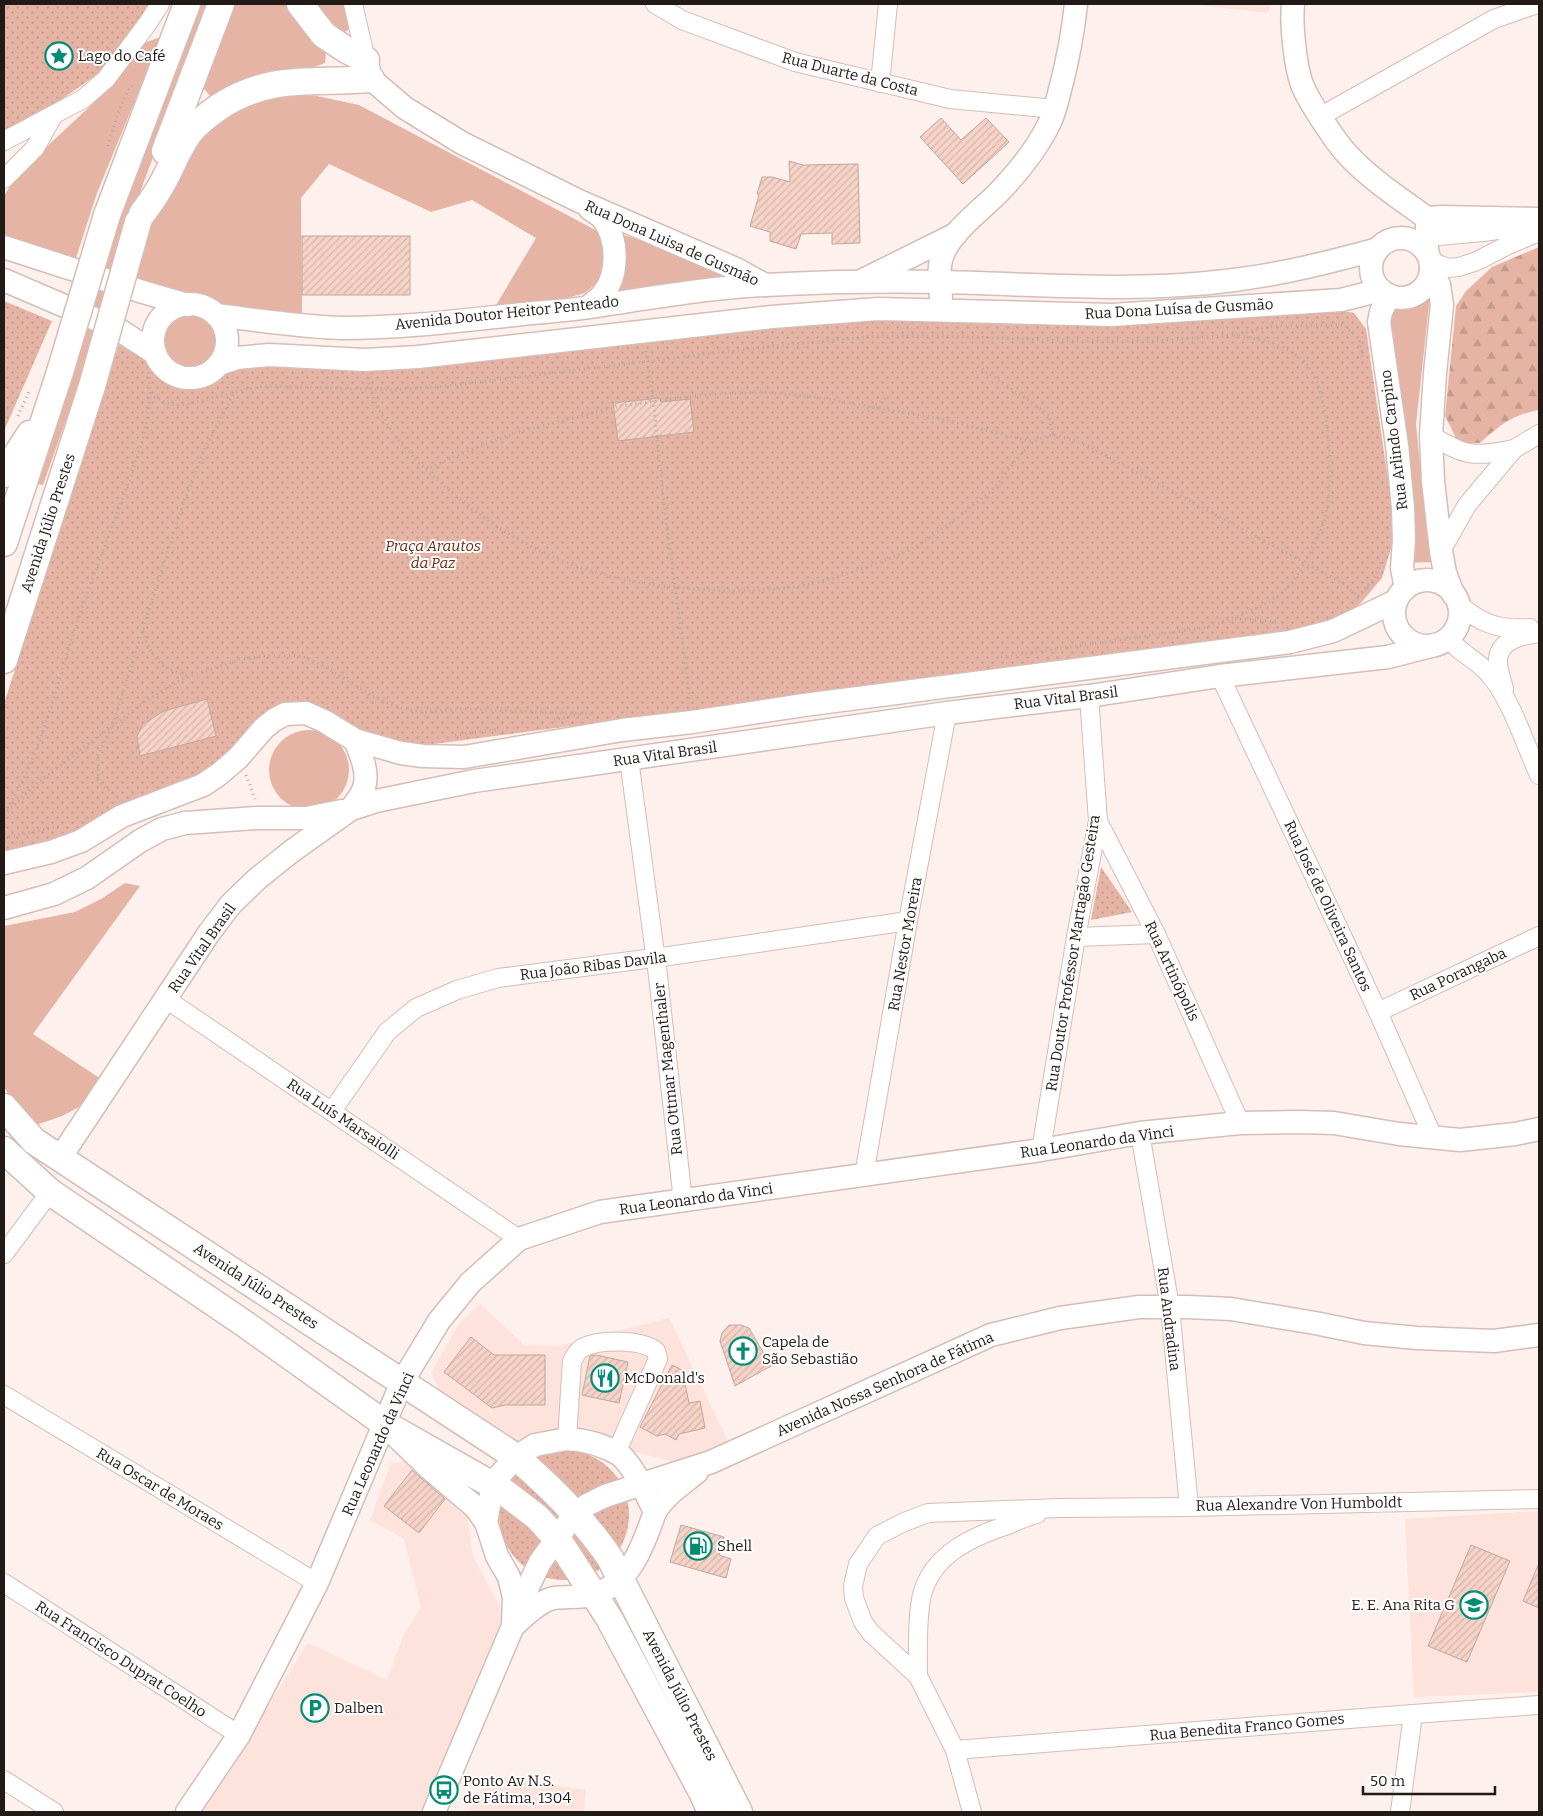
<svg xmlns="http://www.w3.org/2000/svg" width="1543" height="1816" font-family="Bitter,serif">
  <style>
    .built { fill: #fde3db }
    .grass { fill: #e5b4a4 }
    .forest { fill: url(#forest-firs) }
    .park { fill: url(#park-dots) }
    .building { fill: url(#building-hatch); stroke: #bea8a1 }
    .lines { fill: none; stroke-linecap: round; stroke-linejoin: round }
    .minor-casing { stroke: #d4beb7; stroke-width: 20 }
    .major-casing { stroke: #d4beb7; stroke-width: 25 }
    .highway-casing { stroke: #d4beb7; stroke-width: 29 }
    .path { stroke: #b4a8a5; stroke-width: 3; stroke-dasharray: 1 4; stroke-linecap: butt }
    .minor { stroke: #fff; stroke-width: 18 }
    .major { stroke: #fff; stroke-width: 22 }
    .highway { stroke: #fff; stroke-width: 26 }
    .highway-bridge-casing { stroke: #d4beb7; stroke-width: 29; stroke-linecap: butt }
    .path-bridge { stroke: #b4a8a5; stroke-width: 3; stroke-dasharray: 1 4; stroke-linecap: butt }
    .highway-bridge { stroke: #fff; stroke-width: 26 }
    .labels { text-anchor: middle; stroke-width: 4; stroke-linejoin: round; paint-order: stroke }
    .poi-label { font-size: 15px; fill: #221a17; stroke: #fff; text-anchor: start }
    .street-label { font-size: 15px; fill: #221a17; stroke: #fff }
    .park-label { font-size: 15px; font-style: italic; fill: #6c2910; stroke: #fff }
  </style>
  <defs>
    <pattern id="forest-firs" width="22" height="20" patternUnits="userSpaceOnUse" patternTransform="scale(1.25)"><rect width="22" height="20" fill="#e5b4a4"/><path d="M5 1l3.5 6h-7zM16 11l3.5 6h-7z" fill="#c49a8c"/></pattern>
    <pattern id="park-dots" width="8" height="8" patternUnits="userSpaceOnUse" patternTransform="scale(1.25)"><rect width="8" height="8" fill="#e5b4a4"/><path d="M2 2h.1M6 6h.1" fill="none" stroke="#c49a8c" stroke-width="1.8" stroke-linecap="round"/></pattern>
    <pattern id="building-hatch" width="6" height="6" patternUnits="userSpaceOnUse" patternTransform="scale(1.25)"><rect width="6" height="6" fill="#f7d3c7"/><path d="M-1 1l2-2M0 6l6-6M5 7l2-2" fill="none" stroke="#d3b5aa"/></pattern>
  </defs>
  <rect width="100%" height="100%" fill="#fef0ec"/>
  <g class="built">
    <polygon points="1190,4 1270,4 1268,13"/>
    <polygon points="480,1304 524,1345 559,1346 669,1318 728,1441 678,1463 636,1452 589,1428 544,1433 519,1443 441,1395 431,1372 459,1324"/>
    <polygon points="408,1461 467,1513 473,1557 504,1614 482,1666 426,1812 201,1812 308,1643 387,1680 404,1634 421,1607 404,1539 370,1520 391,1463"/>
    <polygon points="1539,1511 1539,1692 1414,1697 1405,1519"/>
    <polygon points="490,1775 586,1790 584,1812 468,1812"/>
  </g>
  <g class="grass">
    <polygon points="198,4 210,4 139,195 83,372 43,485 36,484 125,195"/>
    <polygon points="235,4 291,4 298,21 326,52 325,63 314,67 278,72 213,99 204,89"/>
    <polygon points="311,4 348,4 354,26 345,32 330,26"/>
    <polygon points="161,37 97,193 75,261 4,234 4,196 10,186 42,151 114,84 138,45"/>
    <polygon points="282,96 317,96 359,105 603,234 607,262 599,281 585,293 560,300 495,307 536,238 472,200 431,212 329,164 301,198 302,315 233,310 199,303 170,295 135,277 148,228 194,142 240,107"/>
    <polygon points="620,234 666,248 738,283 613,295 622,274 627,253"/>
    <polygon points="1430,296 1416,424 1423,495 1434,562 1406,563 1385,319 1392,308"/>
    <circle cx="190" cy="341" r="32"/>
    <circle cx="309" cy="770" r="40"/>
    <polygon points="125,883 140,886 33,1034 104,1081 85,1104 62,1116 36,1125 11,1098 4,1087 4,926 75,912 101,899"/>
  </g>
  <path class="forest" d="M 1539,247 L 1539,410 C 1512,415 1500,425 1480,443 L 1464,443 L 1456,438 L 1445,416 L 1456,306 L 1466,291 L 1492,267 Z"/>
  <g class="park">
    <polygon points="4,4 149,4 129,39 99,73 48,109 4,131"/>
    <polygon points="4,301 52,321 4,431"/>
    <polygon points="1337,310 1354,313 1366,329 1392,507 1393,542 1382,578 1360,604 1331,623 1289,632 434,744 401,746 370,737 315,705 243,739 206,772 51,842 4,852 4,704 121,338 145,359 155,375 169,384 187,388 206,381 225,372 249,365 276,365 341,371 411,368 832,322 910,319"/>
    <polygon points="1101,867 1132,912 1091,920"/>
    <circle cx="564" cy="1515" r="65"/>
  </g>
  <g class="building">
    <polygon points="941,118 961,140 986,118 1009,142 963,184 920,137"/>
    <polygon points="789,161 803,165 858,164 860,243 832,244 832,233 801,234 796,249 770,241 770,232 750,226 759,195 757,194 762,177 772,177 790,182"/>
    <rect x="302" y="236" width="108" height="59"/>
    <polygon points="660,398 661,402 690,399 694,432 618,441 613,403"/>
    <polygon points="207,699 216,736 140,756 137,736 143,724 164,711"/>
    <polygon points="729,1325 741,1325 749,1328 771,1366 735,1386 720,1341 722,1333"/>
    <polygon points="471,1337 494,1355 545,1355 545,1405 505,1405 492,1408 444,1372"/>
    <polygon points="596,1355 628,1362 619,1403 582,1395 590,1356"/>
    <polygon points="672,1365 682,1370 689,1403 700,1401 705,1428 679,1434 676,1440 665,1434 657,1436 640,1427"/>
    <polygon points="412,1470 445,1499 419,1533 384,1506"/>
    <polygon points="681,1525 724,1537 719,1555 731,1559 726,1578 670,1562"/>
    <polygon points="1471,1545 1510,1561 1467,1662 1428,1646"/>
    <polygon points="1539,1563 1539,1608 1523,1601"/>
  </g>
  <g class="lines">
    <g class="minor-casing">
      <g id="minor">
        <polyline points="353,4 366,60"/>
        <polyline points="655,4 682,20 795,62 950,99 1055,109"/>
        <polyline points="880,83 888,4"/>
        <polyline points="1321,116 1494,19 1537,4"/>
        <polyline points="4,141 83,99 106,79 148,23 160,4"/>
        <polyline points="4,179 35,148 53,116"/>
        <polyline points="1415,241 1428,237 1483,232 1527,226"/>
        <polyline points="1430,261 1448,268 1459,267 1477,261 1508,245 1539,232"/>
        <path d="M 1431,435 C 1466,457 1474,457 1514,449"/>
        <polyline points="1441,551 1467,505 1514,449 1539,434"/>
        <path d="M 1458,603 C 1480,624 1499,630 1530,628"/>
        <path d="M 1449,638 C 1458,653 1478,660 1489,674 C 1511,699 1525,744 1539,775"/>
        <polyline points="1220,676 1378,1012 1433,1137"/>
        <path d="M 1504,689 C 1502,680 1497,668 1498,658 C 1501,639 1524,635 1539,633"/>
        <polyline points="629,759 658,976 683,1201"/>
        <polyline points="1098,821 1156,934 1240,1123"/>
        <polyline points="1076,937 1156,934"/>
        <polyline points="166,999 519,1239"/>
        <polyline points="1378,1012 1539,936"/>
        <polyline points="332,1111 387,1032 416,1008 457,990 498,978 669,956 908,921"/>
        <polyline points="1140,1133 1170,1307 1189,1507"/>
        <polyline points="1041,1150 1076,937 1098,821 1089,696"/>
        <polyline points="864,1175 908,921 947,713"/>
        <polyline points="4,1254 50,1192"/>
        <polyline points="4,1395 317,1583"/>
        <path d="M 567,1439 L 572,1361 C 575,1356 577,1351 582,1348 C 600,1339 641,1339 656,1351 L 658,1359 L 616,1453"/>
        <polyline points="4,1583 239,1735"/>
        <path d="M 918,1676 C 918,1653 917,1629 920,1606 C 925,1559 967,1538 1008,1525 C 1017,1521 1027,1516 1037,1514"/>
        <polyline points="955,1750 1413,1714 1539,1705"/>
        <polyline points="4,1780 54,1812"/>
        <polyline points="972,1812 955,1750 918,1676 871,1633 863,1622 854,1598 853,1586 858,1564 877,1536 902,1523 928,1513 1059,1508 1189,1507 1539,1499"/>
        <polyline points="1400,1812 1413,1714"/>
      </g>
    </g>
    <g class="major-casing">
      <g id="major">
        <path d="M 1293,4 C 1291,24 1295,68 1303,87 C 1310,103 1335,141 1347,154 C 1370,179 1399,198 1427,218 L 1427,252"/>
        <polyline points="367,62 371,79 405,108 462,143 579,201 736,269 765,285"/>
        <polyline points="1427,218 1443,217 1539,219"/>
        <circle cx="1401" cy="268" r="30"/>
        <polyline points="4,247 143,292 188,305"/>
        <polyline points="1431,269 1439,285 1442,305 1435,373 1431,435 1433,481 1441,551 1445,573 1453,594"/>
        <polyline points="4,280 116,328 155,353"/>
        <polyline points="863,280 956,234"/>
        <polyline points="1389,295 1381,312 1379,322 1397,445 1403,508 1404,540 1402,568 1406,588"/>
        <path d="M 941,298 C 940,285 938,272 941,260 C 947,234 983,209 1000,191 C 1019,171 1036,150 1048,126 C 1055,114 1057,100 1061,86 C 1068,59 1073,32 1076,4"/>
        <circle cx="190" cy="341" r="37"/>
        <path d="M 588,307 C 593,303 599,299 603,294 C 619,274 618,239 603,219 C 600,215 594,212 590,209"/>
        <path d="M 216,315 C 258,320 301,327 344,328 C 401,328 458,321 514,315 C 539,312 565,311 590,307 C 648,298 706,288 765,285 C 823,282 882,281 941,282 C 1038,284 1137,293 1234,280 C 1283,274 1330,262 1378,249"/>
        <polyline points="219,364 237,358 269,355 365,360 418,357 772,317 878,309 1112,315 1341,300 1381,290"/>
        <circle cx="1427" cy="613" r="33"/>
        <path d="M 351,809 C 355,803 362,795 364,788 C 369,772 361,755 355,740"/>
        <polyline points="4,863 51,852 81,841 122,816 203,785 218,775 238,758 264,728 274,720 285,714 306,713 324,721 355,740 401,753 423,756 464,757 622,730 692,722 804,705 1290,642 1333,631 1396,601"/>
        <polyline points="4,908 54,894 87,878 140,841 162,829 185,823 257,818 306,818 342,811"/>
        <polyline points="60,1158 209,933 231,904 257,879 292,851 351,809 376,801 474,781 947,713 1089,696 1220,676 1388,657 1435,645"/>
        <polyline points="396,1436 428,1467 475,1507 486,1522"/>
        <path d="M 567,1439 C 585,1440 604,1445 620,1455 C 633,1465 648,1497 655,1512 C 643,1546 631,1583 593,1595 C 579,1598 567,1596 554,1598 C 539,1601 525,1616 513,1626 L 514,1597 L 509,1577 L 497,1556 L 486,1522 L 491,1494 L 498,1477 L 516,1457 L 535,1445 Z"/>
        <path d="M 655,1512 C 665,1495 681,1485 697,1472"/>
        <polyline points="187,1812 239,1735 317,1583 402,1382 439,1321 470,1283 519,1239 600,1212 1041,1150 1140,1133 1240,1123 1298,1122 1334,1123 1399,1134 1460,1140 1515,1134 1539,1129"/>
        <polyline points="434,1812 513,1626 527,1589 540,1562 574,1515 587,1505 605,1496 711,1462 991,1335 1060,1318 1139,1307 1188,1307 1231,1309 1315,1323 1364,1333 1417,1338 1494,1341 1539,1335"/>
      </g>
    </g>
    <g class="highway-casing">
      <g id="highway">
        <polyline points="300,4 324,35 345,49 366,60"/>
        <polyline points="165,151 221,4"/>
        <path d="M 142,214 C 148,206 154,198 159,189 C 171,170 177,149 190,132 C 198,122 209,114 219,107 C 271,73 313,84 371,79"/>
        <polyline points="107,215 187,4"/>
        <polyline points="4,474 30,434"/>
        <polyline points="4,543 60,372"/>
        <polyline points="4,660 92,386"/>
        <path d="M 4,1107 L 34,1141 L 516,1457 C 551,1487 584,1520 610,1558 L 739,1812"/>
        <polyline points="4,1150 50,1192 242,1322 385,1424 503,1491 537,1517 559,1541 609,1618 702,1792 711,1812"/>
      </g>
    </g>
    <g class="path">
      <polyline points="108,146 119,110 130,87 134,85"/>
      <polyline points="646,351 654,407 662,489"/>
      <polyline points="978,366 1048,414 1053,435"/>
      <path d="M 368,378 C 376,421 411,457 443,485 C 524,556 600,584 708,590 C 745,592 782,591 818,582 C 843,576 868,567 891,558 C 920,547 947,526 971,507 C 977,502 985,497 991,491 C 1008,474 1026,437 1053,435 C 1060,435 1078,443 1086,445 L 1346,585 L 1359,598"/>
      <polyline points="151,393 155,397 172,405 189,404 247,389 268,386 392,390 446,386 765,347 877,336 942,336 1072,341 1157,341 1233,335 1273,326 1343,325 1359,339 1362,358"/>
      <polyline points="868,411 885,398"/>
      <polyline points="18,416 30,389"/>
      <polyline points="426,469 478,447 518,432 620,406 701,395 761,392 815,397 936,418 1033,442"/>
      <path d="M 1358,596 C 1367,587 1379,575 1381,562"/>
      <polyline points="1235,619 1278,622"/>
      <path d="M 143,631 C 153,660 158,667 188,676"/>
      <path d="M 1001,657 L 1203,628 C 1227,621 1271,606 1288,587 C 1301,573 1320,536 1325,517 C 1335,484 1330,393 1308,366 C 1290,344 1259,339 1233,335"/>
      <polyline points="686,668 690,703"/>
      <polyline points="554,720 580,714"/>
      <polyline points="455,735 499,729"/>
      <polyline points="246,775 255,799"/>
      <polyline points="117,797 98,780 98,755 112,726 184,501 206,446 234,393"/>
      <path d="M 4,812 C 42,758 57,681 78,619 C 92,578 108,538 123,498 C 137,457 154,418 149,374 L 147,371"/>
      <polyline points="4,815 37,783 144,702 182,679 241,659 267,656 301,656 322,665 374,697 397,707 421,712 465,709 592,714"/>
      <polyline points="4,838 61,826"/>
    </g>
    <use href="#minor" class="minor"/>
    <use href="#major" class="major"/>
    <use href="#highway" class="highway"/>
    <g class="highway-bridge-casing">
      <g id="highway-bridge">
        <polyline points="60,372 107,215"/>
        <polyline points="92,386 138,222"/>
      </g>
    </g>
    <polyline class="path-bridge" points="662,489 686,668"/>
    <use href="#highway-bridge" class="highway-bridge"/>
  </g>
  <defs>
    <g id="sight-ring" transform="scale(1.4375)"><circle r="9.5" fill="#fff" stroke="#008c74" stroke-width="1.5"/><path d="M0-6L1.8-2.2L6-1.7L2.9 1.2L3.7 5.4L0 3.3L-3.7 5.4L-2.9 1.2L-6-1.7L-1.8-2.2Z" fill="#008c74"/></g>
    <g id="church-ring" transform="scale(1.4375)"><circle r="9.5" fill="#fff" stroke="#008c74" stroke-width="1.5"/><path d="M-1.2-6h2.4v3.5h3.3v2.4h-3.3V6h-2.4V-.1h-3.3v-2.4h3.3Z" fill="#008c74"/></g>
    <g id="restaurant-ring" transform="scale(1.4375)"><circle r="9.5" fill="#fff" stroke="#008c74" stroke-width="1.5"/><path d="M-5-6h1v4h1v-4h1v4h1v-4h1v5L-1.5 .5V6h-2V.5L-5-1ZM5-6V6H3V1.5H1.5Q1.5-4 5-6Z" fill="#008c74"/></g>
    <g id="fuel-ring" transform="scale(1.4375)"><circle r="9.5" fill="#fff" stroke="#008c74" stroke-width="1.5"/><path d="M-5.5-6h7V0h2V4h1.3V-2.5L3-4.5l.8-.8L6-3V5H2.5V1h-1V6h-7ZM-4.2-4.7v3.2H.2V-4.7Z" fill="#008c74"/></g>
    <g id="school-ring" transform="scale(1.4375)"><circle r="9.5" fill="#fff" stroke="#008c74" stroke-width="1.5"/><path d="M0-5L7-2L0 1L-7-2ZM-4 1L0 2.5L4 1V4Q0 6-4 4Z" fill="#008c74"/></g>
    <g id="parking-ring" transform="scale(1.4375)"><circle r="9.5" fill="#fff" stroke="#008c74" stroke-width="1.5"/><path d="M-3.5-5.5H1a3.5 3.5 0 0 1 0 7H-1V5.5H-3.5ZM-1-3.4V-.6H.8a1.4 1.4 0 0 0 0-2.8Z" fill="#008c74"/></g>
    <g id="bus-ring" transform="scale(1.4375)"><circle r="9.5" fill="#fff" stroke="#008c74" stroke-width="1.5"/><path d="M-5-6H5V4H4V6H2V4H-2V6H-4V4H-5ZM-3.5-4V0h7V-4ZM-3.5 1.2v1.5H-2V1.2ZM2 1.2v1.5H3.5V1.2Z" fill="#008c74"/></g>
  </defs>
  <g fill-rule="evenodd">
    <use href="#sight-ring" x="59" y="56"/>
    <use href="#church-ring" x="743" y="1351"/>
    <use href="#restaurant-ring" x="605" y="1378"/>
    <use href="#fuel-ring" x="698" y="1546"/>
    <use href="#school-ring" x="1474" y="1605"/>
    <use href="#parking-ring" x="315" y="1708"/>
    <use href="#bus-ring" x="444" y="1790"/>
  </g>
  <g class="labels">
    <g class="poi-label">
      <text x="78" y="61">Lago do Café</text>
      <text x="762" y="1347">Capela de<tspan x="762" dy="17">São Sebastião</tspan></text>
      <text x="624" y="1383">McDonald's</text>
      <text x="717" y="1551">Shell</text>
      <text x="1455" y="1610" text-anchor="end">E. E. Ana Rita G</text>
      <text x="334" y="1713">Dalben</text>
      <text x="463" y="1786">Ponto Av N.S.<tspan x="463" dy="17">de Fátima, 1304</tspan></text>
    </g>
    <g class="street-label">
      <text transform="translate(850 74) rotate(14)" y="5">Rua Duarte da Costa</text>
      <text transform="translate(672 243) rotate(24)" y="5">Rua Dona Luisa de Gusmão</text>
      <text transform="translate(1179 309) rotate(-3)" y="5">Rua Dona Luísa de Gusmão</text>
      <text transform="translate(507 313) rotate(-6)" y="5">Avenida Doutor Heitor Penteado</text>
      <text transform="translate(1394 440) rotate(-97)" y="5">Rua Arlindo Carpino</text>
      <text transform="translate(48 523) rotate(-72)" y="5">Avenida Júlio Prestes</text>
      <text transform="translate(1066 698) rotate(-7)" y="5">Rua Vital Brasil</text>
      <text transform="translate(665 754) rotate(-8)" y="5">Rua Vital Brasil</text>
      <text transform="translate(1328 906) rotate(65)" y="5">Rua José de Oliveira Santos</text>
      <text transform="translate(905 944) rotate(-80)" y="5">Rua Nestor Moreira</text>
      <text transform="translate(202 948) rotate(-55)" y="5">Rua Vital Brasil</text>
      <text transform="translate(1073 953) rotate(-81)" y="5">Rua Doutor Professor Martagão Gesteira</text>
      <text transform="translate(593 966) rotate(-7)" y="5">Rua João Ribas Davila</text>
      <text transform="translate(1172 971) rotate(65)" y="5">Rua Artinópolis</text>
      <text transform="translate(1458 974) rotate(-25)" y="5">Rua Porangaba</text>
      <text transform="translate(668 1069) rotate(-96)" y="5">Rua Ottmar Magenthaler</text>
      <text transform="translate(343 1119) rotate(34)" y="5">Rua Luís Marsaiolli</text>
      <text transform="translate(1097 1142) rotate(-8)" y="5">Rua Leonardo da Vinci</text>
      <text transform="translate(696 1199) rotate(-8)" y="5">Rua Leonardo da Vinci</text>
      <text transform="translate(256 1286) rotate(33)" y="5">Avenida Júlio Prestes</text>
      <text transform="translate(1169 1319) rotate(83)" y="5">Rua Andradina</text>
      <text transform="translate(885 1384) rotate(-24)" y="5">Avenida Nossa Senhora de Fátima</text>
      <text transform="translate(378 1444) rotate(-66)" y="5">Rua Leonardo da Vinci</text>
      <text transform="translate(160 1489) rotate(31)" y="5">Rua Oscar de Moraes</text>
      <text transform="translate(1299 1504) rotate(-1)" y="5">Rua Alexandre Von Humboldt</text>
      <text transform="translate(121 1659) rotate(33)" y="5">Rua Francisco Duprat Coelho</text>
      <text transform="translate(680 1695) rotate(63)" y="5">Avenida Júlio Prestes</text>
      <text transform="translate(1247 1727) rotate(-5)" y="5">Rua Benedita Franco Gomes</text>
    </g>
    <g class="park-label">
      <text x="433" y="551">Praça Arautos<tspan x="433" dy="17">da Paz</tspan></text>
    </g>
  </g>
  <rect width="1543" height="1816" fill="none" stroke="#221a17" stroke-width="10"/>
  <path d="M1363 1786v8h132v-8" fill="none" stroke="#221a17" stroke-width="2.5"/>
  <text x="1370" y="1786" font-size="15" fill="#221a17" stroke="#ffffff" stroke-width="4" paint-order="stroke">50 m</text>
</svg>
